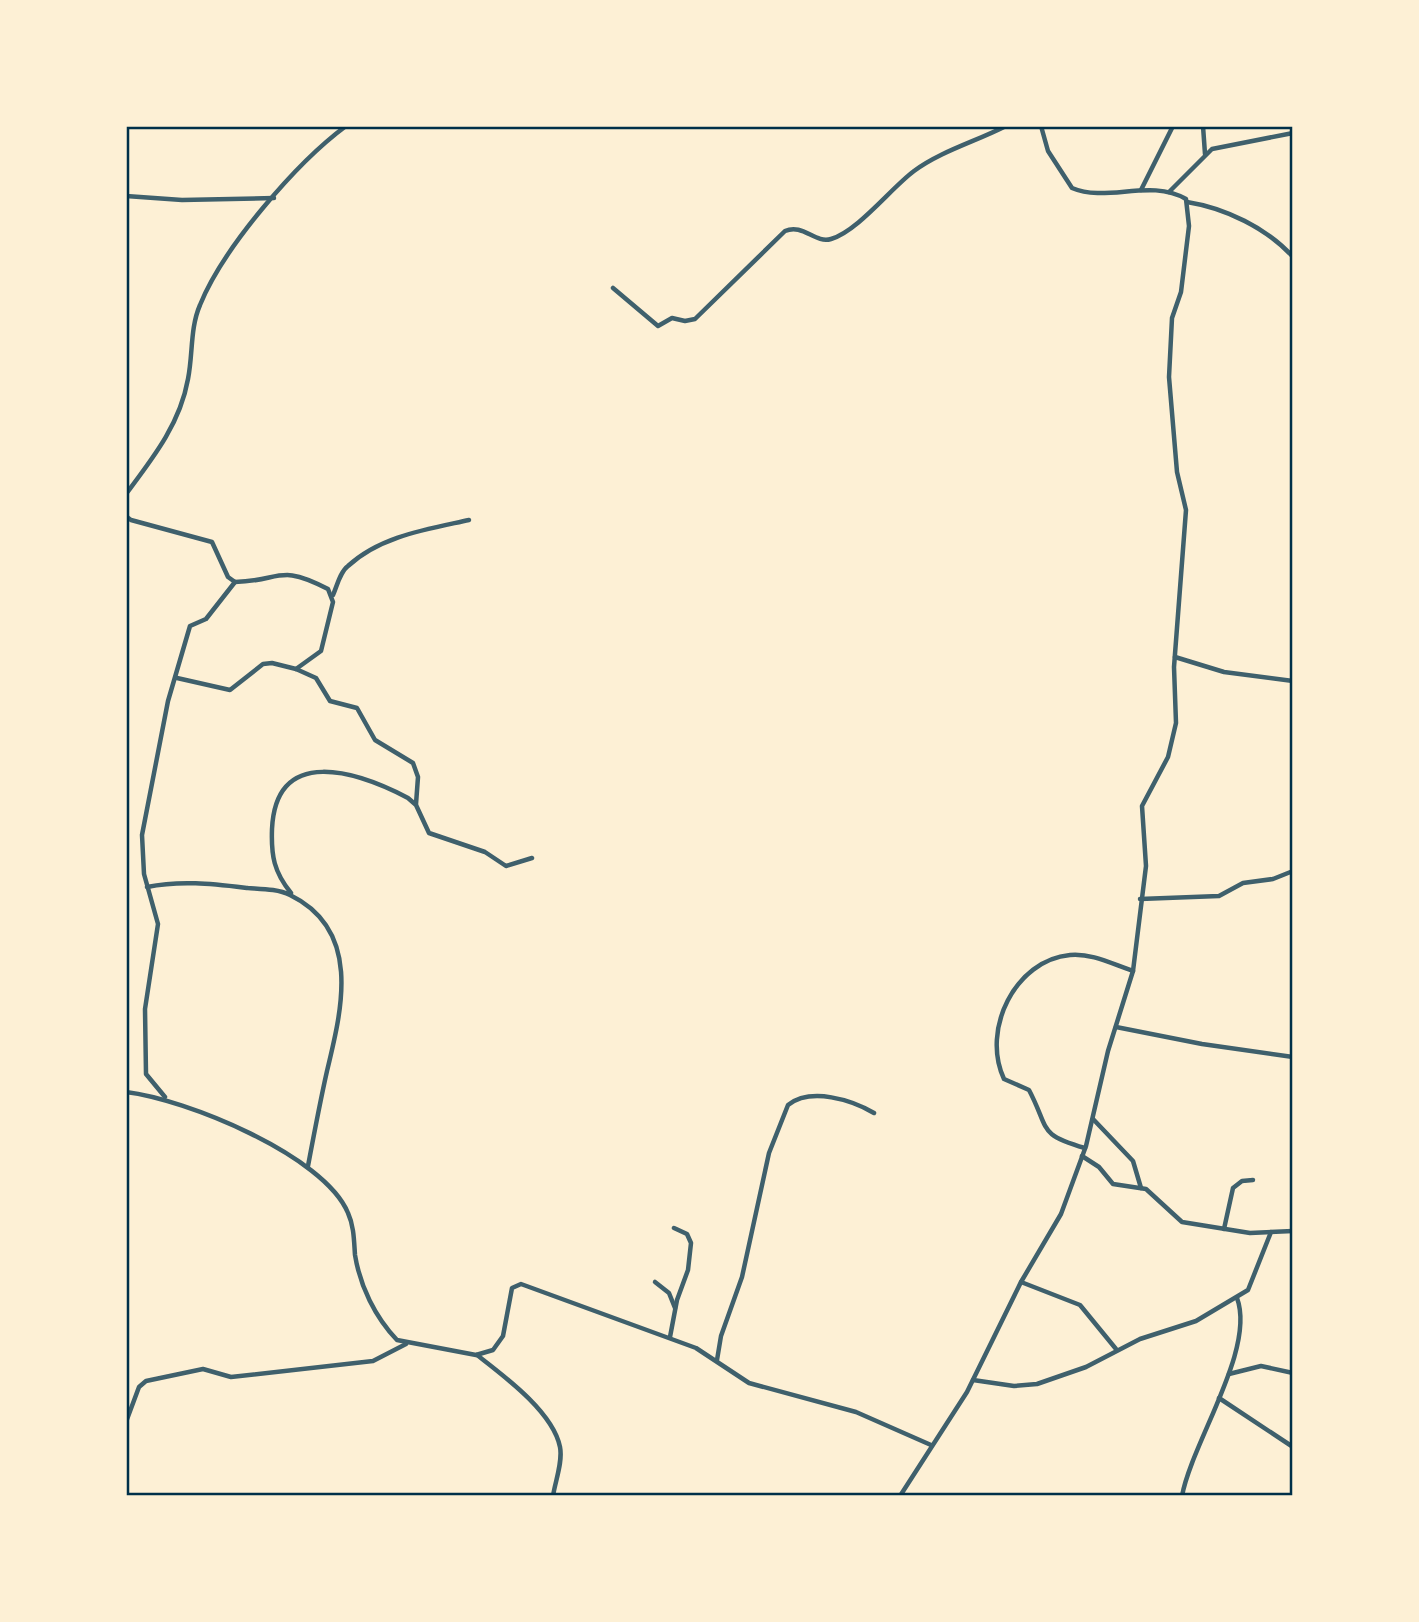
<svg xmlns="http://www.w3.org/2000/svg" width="1419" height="1622" font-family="'Crimson Pro',serif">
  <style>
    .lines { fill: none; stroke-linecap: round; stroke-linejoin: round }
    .minor { stroke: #3f606c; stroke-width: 4.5 }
    .neatline { fill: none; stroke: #003049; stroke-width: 2.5 }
  </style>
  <rect width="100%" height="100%" fill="#fdf0d5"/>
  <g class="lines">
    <g class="minor">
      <polyline points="1203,126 1205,154"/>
      <polyline points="1141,190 1173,126"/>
      <polyline points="1169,192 1212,149 1293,133"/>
      <polyline points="126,196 182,200 274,198"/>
      <path d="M 1187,202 C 1225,208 1267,228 1293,257"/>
      <path d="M 613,288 L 658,326 L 672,318 L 685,321 L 695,319 L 785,231 C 803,223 815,244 831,239 C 858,231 891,188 914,171 C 941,151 977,141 1006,126"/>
      <path d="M 126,494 C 153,458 180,424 188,379 C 193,354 190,328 200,305 C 223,248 296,163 346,126"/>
      <path d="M 126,508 L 127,517 L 131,520 L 212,542 L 228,577 L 235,582 C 282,581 278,563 328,589 L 333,602 L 321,651 L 296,669"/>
      <path d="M 333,595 C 337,586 340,572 348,566 C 380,536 428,529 469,520"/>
      <polyline points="1175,657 1224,672 1293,681"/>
      <polyline points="177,678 230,690 263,664 272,663 296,669 316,678 330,701 357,708 375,740 413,763 418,777 416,804"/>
      <path d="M 147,887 C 181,880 213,884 248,888 C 262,889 278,889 290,895 C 362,930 342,1009 327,1071 C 320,1102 314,1134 308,1166"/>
      <path d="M 291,893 C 274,872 271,856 272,829 C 276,744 358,772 408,798 L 416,805 L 429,833 L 485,852 L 506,866 L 532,858"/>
      <polyline points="1140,899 1219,896 1243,883 1273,879 1293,871"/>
      <polyline points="1116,1027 1202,1044 1293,1057"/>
      <path d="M 126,1092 C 185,1099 324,1155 348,1213 C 354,1226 354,1241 355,1255 C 360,1286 375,1317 397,1340 L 476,1355 L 493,1350 L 503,1336 L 512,1288 L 521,1284 L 696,1348 L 749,1383 L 856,1412 L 931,1445"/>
      <polyline points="165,1097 146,1074 145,1009 158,924 144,874 142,835 168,701 190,626 206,619 235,582"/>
      <polyline points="1093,1119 1133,1161 1141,1188"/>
      <path d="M 1085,1148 C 1037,1134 1050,1130 1029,1090 L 1004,1079 C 981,1030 1015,960 1070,955 C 1092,953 1112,964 1133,971"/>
      <polyline points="1082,1156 1099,1167 1113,1184 1146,1189 1182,1222 1250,1233 1293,1231"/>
      <polyline points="1224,1229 1233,1188 1242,1181 1253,1180"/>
      <polyline points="655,1282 669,1293 675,1308"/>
      <polyline points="1021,1282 1080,1305 1116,1349"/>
      <polyline points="670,1337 677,1300 688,1270 691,1243 687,1234 674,1228"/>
      <path d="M 477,1355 C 504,1376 553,1412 560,1447 C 563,1462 555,1482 553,1496"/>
      <path d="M 717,1360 L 721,1336 L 742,1277 L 769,1153 L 788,1105 C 811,1087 852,1100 874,1113"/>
      <polyline points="1229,1374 1261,1366 1293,1373"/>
      <polyline points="973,1380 1014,1386 1037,1384 1086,1367 1140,1339 1196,1321 1248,1290 1271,1232"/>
      <polyline points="1219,1398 1293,1447"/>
      <polyline points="126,1422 139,1387 146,1381 203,1369 231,1377 373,1361 406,1344"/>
      <path d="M 900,1496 L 967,1392 L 1021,1282 L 1061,1214 L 1086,1146 L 1108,1051 L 1133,971 L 1146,866 L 1142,806 L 1168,757 L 1176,723 L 1174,667 L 1186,510 L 1177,472 L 1169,377 L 1172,318 L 1181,292 L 1189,226 L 1186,199 C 1150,178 1107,203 1072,188 L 1048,151 L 1041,126"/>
      <path d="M 1182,1496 C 1192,1442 1256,1349 1237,1298"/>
    </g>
  </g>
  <rect width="1419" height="1622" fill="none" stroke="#fdf0d5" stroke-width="256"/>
  <rect x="128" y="128" width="1163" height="1366" class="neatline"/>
</svg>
